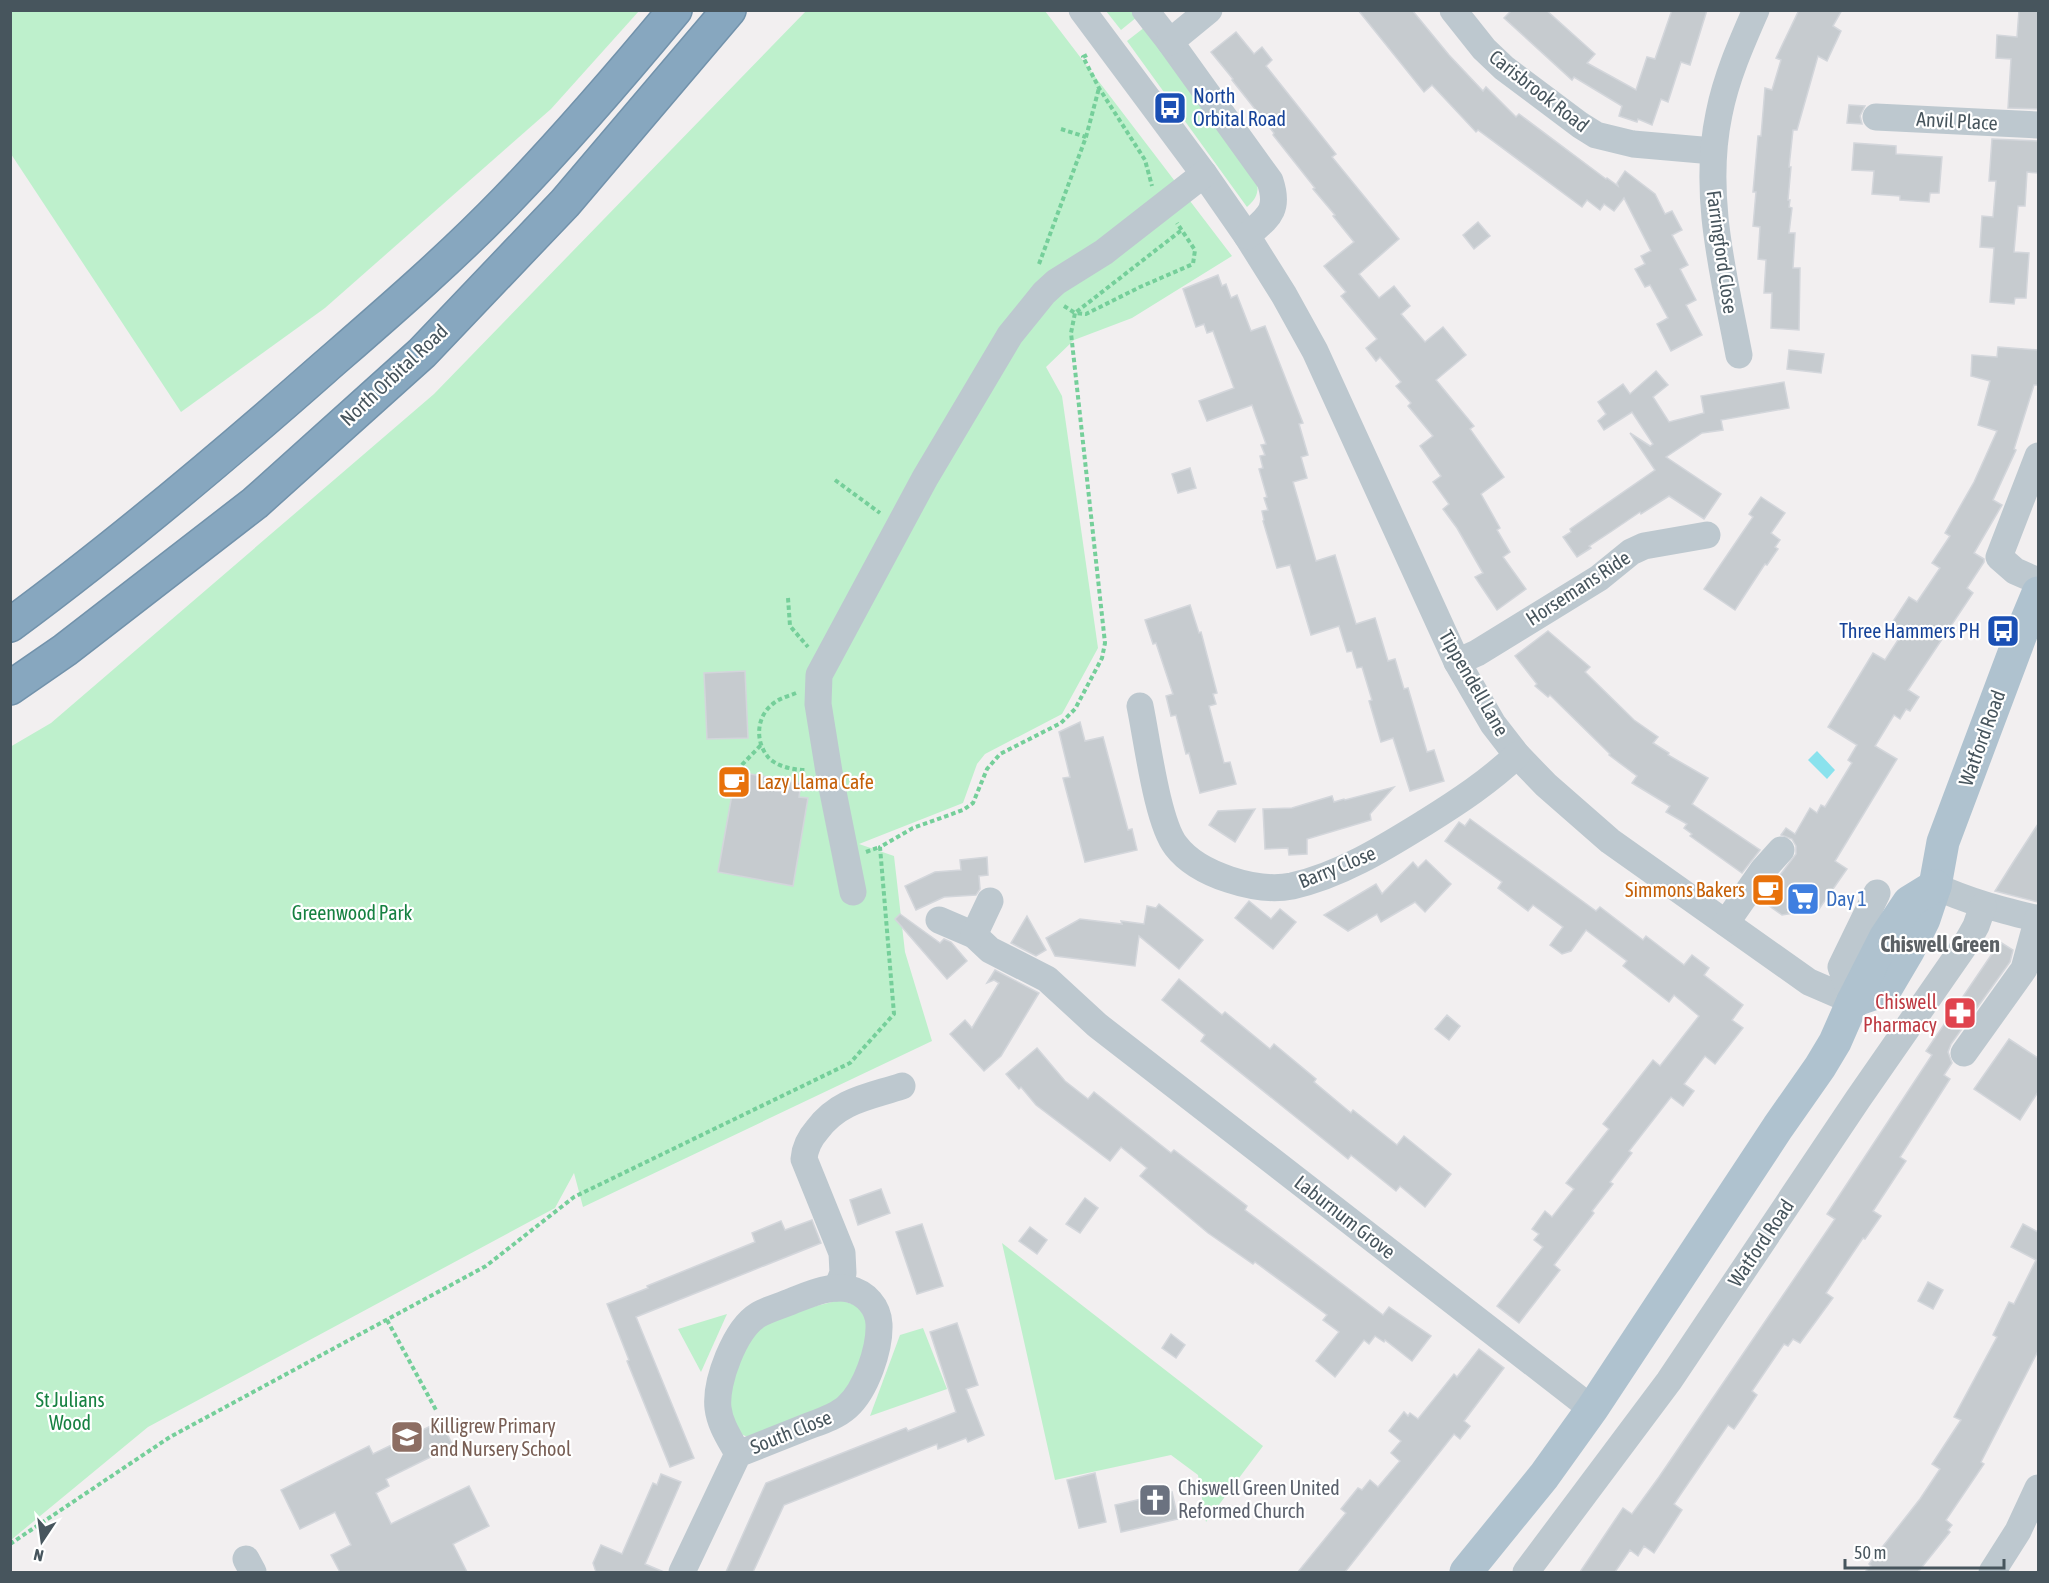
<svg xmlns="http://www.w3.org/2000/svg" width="2049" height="1583" font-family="'Asap Condensed',sans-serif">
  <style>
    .green { fill: #bef0cc }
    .water { fill: #8ae2ed }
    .building { fill: #c6cbcf; stroke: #d3d6db; stroke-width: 1.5 }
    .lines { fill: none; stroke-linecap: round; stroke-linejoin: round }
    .highway-casing { stroke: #7292ab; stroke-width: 36 }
    .path { stroke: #75cf9a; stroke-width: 4; stroke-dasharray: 4.5 3; stroke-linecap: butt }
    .minor { stroke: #bdc8cf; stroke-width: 27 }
    .major { stroke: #afc2cf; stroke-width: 33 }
    .highway { stroke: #87a7bf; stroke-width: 33 }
    .labels { text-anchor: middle; stroke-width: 4.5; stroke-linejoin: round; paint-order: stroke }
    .street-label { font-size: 20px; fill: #47555d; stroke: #fff }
    .transit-label { font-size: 20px; fill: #164399; stroke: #fff; text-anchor: start }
    .food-label { font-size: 20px; fill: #c56008; stroke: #fff; text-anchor: start }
    .shop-label { font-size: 20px; fill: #366cbe; stroke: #fff; text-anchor: start }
    .park-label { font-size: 20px; fill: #168141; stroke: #fff }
    .health-label { font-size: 20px; fill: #be3a42; stroke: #fff; text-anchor: end }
    .education-label { font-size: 20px; fill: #785e54; stroke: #fff; text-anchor: start }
    .worship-label { font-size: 20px; fill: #5b616d; stroke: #fff; text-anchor: start }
    .quarter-label { font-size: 22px; font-weight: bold; fill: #5c6165; stroke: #fff }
  </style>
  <rect width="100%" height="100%" fill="#f2eff0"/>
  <g class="green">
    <polygon points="10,11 11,10 639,11 551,109 325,308 181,412 11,154"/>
    <polygon points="806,11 1045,11 1232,256 1132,318 1074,340 1046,367 1062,396 1098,648 1062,714 985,754 977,764 963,803 859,844 894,856 905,952 932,1041 583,1207 574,1173 555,1208 148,1427 11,1540 10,747 51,723 434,394"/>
    <polygon points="1106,11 1133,11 1137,17 1121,30"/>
    <path d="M 1145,27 L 1257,181 C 1259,193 1256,199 1247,207 L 1127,41 Z"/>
    <polygon points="1002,1243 1263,1446 1206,1522 1198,1475 1171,1455 1055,1480"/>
    <polygon points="840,1300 858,1306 868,1323 859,1375 837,1403 748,1437 738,1433 727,1409 736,1355 768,1318"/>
    <polygon points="727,1314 701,1372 678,1329"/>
    <polygon points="923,1328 947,1389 870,1416 900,1335"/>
  </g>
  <polygon class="water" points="1817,751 1835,770 1827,779 1808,760"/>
  <g class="building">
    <polygon points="1358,10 1412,10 1449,55 1483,91 1486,87 1516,117 1519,114 1606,179 1607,178 1618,186 1617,183 1625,171 1655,194 1665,214 1672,211 1682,230 1672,235 1688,265 1680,269 1696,300 1686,305 1702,335 1671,351 1657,324 1668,318 1650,285 1645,287 1635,269 1645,264 1641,256 1651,251 1624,198 1614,211 1604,204 1600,210 1587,200 1582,207 1478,130 1476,132 1432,85 1424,92"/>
    <polygon points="1512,10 1546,10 1595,54 1587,63 1636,90 1647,57 1655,59 1672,10 1707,10 1690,65 1681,62 1668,102 1661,99 1652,125 1638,119 1637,122 1619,116 1622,106 1574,77 1572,80 1504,18"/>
    <polygon points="1799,10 1842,10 1833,26 1841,31 1827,61 1818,56 1797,130 1793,130 1789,167 1791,167 1788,200 1790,200 1789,207 1792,208 1789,233 1795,233 1793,268 1800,268 1799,330 1771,328 1772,293 1764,293 1766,260 1758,259 1760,227 1753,226 1756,192 1753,192 1758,136 1761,136 1765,88 1772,90 1781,60 1776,58"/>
    <polygon points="2019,10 2038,11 2038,109 2008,108 2011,59 1996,58 1997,35 2017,37"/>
    <polygon points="1236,32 1254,54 1262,47 1272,60 1266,66 1336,154 1332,157 1399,239 1359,274 1379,298 1394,286 1410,306 1401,314 1425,342 1443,327 1466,355 1436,380 1474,426 1470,429 1504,477 1481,494 1500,528 1497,530 1510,552 1503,557 1526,589 1497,610 1475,577 1483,573 1457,528 1443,509 1449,504 1433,482 1441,476 1420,446 1433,436 1408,406 1411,403 1396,386 1401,382 1380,357 1376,361 1366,348 1377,339 1341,296 1346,292 1324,266 1354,242 1333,216 1335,215 1313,189 1315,188 1273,135 1274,133 1232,80 1233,79 1211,52"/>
    <polygon points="1849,105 1865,106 1860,116 1862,124 1847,123"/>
    <polygon points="1992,139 2038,141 2038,173 2027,172 2025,206 2018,206 2014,252 2029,253 2026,298 2015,298 2014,304 1990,302 1994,248 1980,247 1982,216 1993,217 1996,181 1989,181"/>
    <polygon points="1854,143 1896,146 1896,154 1942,157 1939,193 1930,193 1929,202 1900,200 1900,196 1872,194 1874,171 1852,170"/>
    <polygon points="1478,222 1490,236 1474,249 1463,235"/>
    <polygon points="1218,275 1222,286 1226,284 1231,298 1237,295 1251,331 1265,326 1303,423 1299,424 1308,455 1301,457 1307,478 1293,482 1316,561 1335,555 1356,624 1375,618 1388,661 1395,659 1404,689 1408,688 1427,752 1434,750 1444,781 1410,791 1393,738 1381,742 1369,701 1372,700 1362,667 1357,668 1352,651 1347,652 1339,626 1311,635 1290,565 1277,568 1263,521 1264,520 1262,511 1268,510 1264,498 1267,497 1259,469 1263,468 1260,456 1265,455 1261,445 1266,444 1252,405 1207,421 1199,401 1234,388 1213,331 1207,333 1204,324 1196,327 1183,289"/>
    <polygon points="1998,347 2038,350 2038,385 2034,385 2014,449 2016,450 1993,500 2002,505 1974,553 1984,559 1984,562 1967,588 1973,593 1908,690 1919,697 1910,711 1906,709 1900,719 1894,715 1875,746 1897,759 1835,861 1847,869 1819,909 1782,915 1761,900 1796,854 1796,846 1792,839 1781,835 1786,828 1795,834 1810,808 1817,813 1821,805 1825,807 1852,763 1848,760 1857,745 1828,727 1873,653 1885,660 1902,634 1890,626 1909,597 1917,602 1940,568 1932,563 1950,536 1945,533 1974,482 1997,431 1978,425 1990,381 1971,376 1972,355 1997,357"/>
    <polygon points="1789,350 1824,354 1821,373 1787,369"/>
    <polygon points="1656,371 1668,385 1653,397 1669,422 1704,413 1701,396 1784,382 1789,408 1721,420 1723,430 1702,433 1666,457 1721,494 1704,519 1669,496 1641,514 1640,512 1612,531 1589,546 1591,548 1577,557 1563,537 1571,532 1570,529 1655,470 1630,433 1650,446 1653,444 1632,412 1604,430 1598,421 1606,414 1598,402 1623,384 1630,394"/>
    <polygon points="1190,468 1196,488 1178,493 1172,474"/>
    <polygon points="1761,497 1785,513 1771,533 1780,540 1775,547 1778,549 1767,565 1765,564 1735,610 1704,589 1753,517 1749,514"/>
    <polygon points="1190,605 1199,633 1201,632 1217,693 1213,694 1216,704 1209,706 1224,763 1230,762 1236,784 1200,793 1189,753 1186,754 1176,715 1171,716 1166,696 1173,694 1156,643 1153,644 1145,620"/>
    <polygon points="1548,631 1590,667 1585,672 1634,720 1658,737 1653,743 1669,753 1668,755 1708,778 1692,804 1760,850 1742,873 1690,836 1692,834 1684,828 1687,824 1666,812 1670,806 1632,783 1637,776 1609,755 1610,754 1550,695 1548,697 1535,686 1537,684 1515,656"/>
    <polygon points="745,671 748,738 707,739 704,673"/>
    <polygon points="1080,722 1085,741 1103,737 1128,830 1132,829 1137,850 1085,862 1063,778 1070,777 1059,732"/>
    <polygon points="745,773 801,783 799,797 808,798 793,886 718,872 735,778 744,780"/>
    <polygon points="1394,787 1370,814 1371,820 1307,839 1307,854 1289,855 1288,848 1265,849 1263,809 1292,808 1332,796 1334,802 1344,799 1345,800"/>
    <polygon points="1255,809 1235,842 1209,825 1218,811"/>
    <polygon points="1470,819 1596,911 1600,907 1643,940 1646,936 1684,965 1692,955 1709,968 1704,975 1743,1005 1732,1020 1743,1028 1715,1064 1705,1056 1684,1084 1694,1091 1683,1106 1671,1097 1629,1151 1632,1153 1610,1182 1613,1184 1592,1211 1594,1213 1554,1265 1560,1270 1519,1323 1497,1306 1543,1247 1534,1240 1539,1234 1532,1229 1545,1211 1552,1217 1574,1189 1566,1183 1609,1129 1603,1124 1653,1060 1660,1066 1699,1016 1674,995 1669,1002 1623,966 1627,961 1586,930 1571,951 1562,954 1550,945 1563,927 1533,905 1528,911 1498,888 1502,882 1445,841 1459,822 1465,826"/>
    <polygon points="2038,824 2038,902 1995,891 2014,861"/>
    <polygon points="987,857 988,875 979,876 980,889 976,895 944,897 916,910 905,886 935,872 961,870 960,860"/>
    <polygon points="1426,860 1451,884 1425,912 1415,902 1381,922 1377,914 1348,931 1324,915 1376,884 1382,894 1413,862 1418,868"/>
    <polygon points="1249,901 1271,919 1280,909 1296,922 1273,949 1235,918"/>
    <polygon points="1159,904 1203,940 1179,969 1139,936 1135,966 1055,956 1046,938 1080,919 1122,924 1121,921 1144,924 1147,906 1156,908"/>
    <polygon points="900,914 940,943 944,939 951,942 967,961 947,979 895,919"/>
    <polygon points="1027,916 1046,950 1036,956 1011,943"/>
    <polygon points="2000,942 2013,950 2010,962 1951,1044 1948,1052 1952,1063 1944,1075 1950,1079 1900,1157 1906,1161 1873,1211 1881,1216 1865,1239 1863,1238 1826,1293 1833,1298 1800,1343 1793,1339 1788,1346 1784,1344 1752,1391 1757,1395 1741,1419 1734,1429 1728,1425 1674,1504 1682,1510 1654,1553 1644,1546 1638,1556 1630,1550 1615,1572 1580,1572 1623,1508 1632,1514 1659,1477 1835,1219 1827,1214 1932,1055 1926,1051"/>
    <polygon points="995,970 1039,993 1001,1056 984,1071 950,1034 965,1020 972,1028 999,983 994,980 987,983"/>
    <polygon points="1179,979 1222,1015 1225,1012 1270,1049 1274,1044 1316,1079 1314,1082 1351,1113 1353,1110 1397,1145 1404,1136 1451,1174 1425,1207 1400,1186 1396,1191 1351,1155 1348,1159 1201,1041 1205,1035 1162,1000"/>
    <polygon points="1447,1015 1460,1026 1449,1040 1435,1029"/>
    <polygon points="2009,1039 2038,1058 2038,1092 2020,1120 1974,1089"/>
    <polygon points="1037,1048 1065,1081 1088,1099 1094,1092 1171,1153 1174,1150 1247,1206 1245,1210 1383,1315 1389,1307 1431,1336 1412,1361 1385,1340 1384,1342 1375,1336 1369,1344 1364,1340 1335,1377 1316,1361 1339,1332 1323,1320 1327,1315 1255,1262 1253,1264 1208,1233 1140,1176 1147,1168 1121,1147 1110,1161 1036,1105 1021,1087 1019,1089 1006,1074"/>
    <polygon points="881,1189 890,1213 858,1225 850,1200"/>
    <polygon points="1085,1198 1098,1208 1080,1233 1066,1224"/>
    <polygon points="812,1220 821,1243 636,1317 694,1458 670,1467 627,1361 629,1360 607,1304 648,1288 647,1286 755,1242 752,1233 781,1221 785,1230"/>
    <polygon points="922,1224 943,1286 917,1294 896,1232"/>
    <polygon points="2023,1224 2038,1232 2038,1351 1981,1462 1984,1464 1946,1520 1952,1525 1948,1530 1950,1532 1918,1572 1865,1572 1871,1566 1869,1564 1920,1499 1940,1469 1932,1464 1961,1420 1954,1417 1997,1337 1993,1335 2009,1302 2014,1304 2036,1260 2011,1247"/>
    <polygon points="1030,1227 1047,1240 1037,1254 1019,1241"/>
    <polygon points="1928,1282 1943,1290 1933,1309 1918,1301"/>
    <polygon points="957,1323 978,1385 966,1389 984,1435 968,1442 966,1438 938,1449 937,1444 784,1505 753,1572 726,1572 766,1483 906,1428 908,1431 956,1412 930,1332"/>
    <polygon points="1171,1334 1185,1345 1176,1358 1162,1348"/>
    <polygon points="1479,1349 1504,1368 1464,1421 1470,1426 1460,1439 1454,1434 1345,1572 1298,1572 1346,1513 1341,1509 1358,1488 1362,1490 1370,1480 1378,1487 1400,1461 1391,1453 1401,1441 1389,1431 1404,1412 1408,1416 1410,1413 1418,1419 1454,1374 1457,1377"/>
    <polygon points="441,1421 453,1446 386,1479 389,1486 376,1493 391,1524 469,1486 489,1526 453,1544 467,1572 340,1572 331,1555 351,1545 335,1512 300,1529 281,1490 369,1446 373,1454"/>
    <polygon points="1095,1473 1106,1522 1079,1528 1067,1480"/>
    <polygon points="661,1474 681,1482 645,1564 664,1572 596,1572 593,1563 601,1545 622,1554 653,1483 657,1485"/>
    <polygon points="1172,1492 1178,1519 1121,1532 1115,1505"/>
  </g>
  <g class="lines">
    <g class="highway-casing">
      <g id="highway">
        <path d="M 10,625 C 120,544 223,457 324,368 C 386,314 449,260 506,201 C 565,140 621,75 675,10"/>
        <polyline points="10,688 65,650 255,503 422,353 565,203 729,10"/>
      </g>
    </g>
    <g class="path">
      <polyline points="1087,55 1083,57 1099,88 1145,160 1152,186"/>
      <polyline points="1061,129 1086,137"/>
      <polyline points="1039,264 1086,137 1099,88"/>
      <polyline points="1064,306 1075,313 1183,229"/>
      <polyline points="835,480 880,513"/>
      <polyline points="788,598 790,626 808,647"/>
      <path d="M 796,693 C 789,696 780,698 774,703 C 757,715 754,740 768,757 C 777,767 794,770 807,770"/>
      <polyline points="722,772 736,771 762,744"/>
      <polyline points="866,852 880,847"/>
      <polyline points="387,1320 436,1410"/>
      <polyline points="10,1544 170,1437 486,1266 574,1197 850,1063 894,1014 880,847 913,828 963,810 973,803 987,769 1000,754 1061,723 1075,709 1102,658 1105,643 1071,333 1075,313 1086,314 1140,287 1193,264 1195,250 1177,223"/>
    </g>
    <g class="minor">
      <polyline points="1082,10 1204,174 1247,236 1284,295 1315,351 1457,662 1493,724 1517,755 1546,785 1610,841 1809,982 1853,1001"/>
      <path d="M 1145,10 L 1170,42 L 1270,181 C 1280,211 1268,217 1247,236"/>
      <polyline points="1453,10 1484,49 1504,68 1580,125 1596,135 1633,144 1713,151"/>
      <polyline points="1170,42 1209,10"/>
      <polyline points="1876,117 2038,125"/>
      <path d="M 1739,355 C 1724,276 1702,195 1719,114 C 1726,78 1741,44 1756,10"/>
      <polyline points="2038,456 1999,557 2015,571 2038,581"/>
      <polyline points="1457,662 1477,653 1599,578 1631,552 1644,546 1707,535"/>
      <path d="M 1140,706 C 1147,739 1157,822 1176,846 C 1198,875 1257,893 1292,886 C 1341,875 1384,848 1426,822 C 1458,802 1490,781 1517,755"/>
      <path d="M 1935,886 C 1969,902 2002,910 2038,919"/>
      <polyline points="853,892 829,772 818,704 819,675 925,478 1010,335 1044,293 1056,282 1104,252 1204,174"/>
      <polyline points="939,920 974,935 990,950 1047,979 1097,1025 1592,1409"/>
      <polyline points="1726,923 1763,870 1781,850"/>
      <polyline points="974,935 990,901"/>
      <polyline points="1853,1001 1841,967 1877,893"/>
      <polyline points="1964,1053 2024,969 2038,918"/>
      <path d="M 837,1288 L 843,1273 L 842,1253 L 804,1159 C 805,1147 809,1139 817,1130 C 839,1100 869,1097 902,1086"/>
      <polyline points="246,1559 253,1572"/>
      <path d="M 682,1572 L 738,1454 C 761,1445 783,1436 806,1427 C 819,1422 836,1417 847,1407 C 866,1390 880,1349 879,1324 C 878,1307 866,1293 849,1289 C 829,1285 810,1294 792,1301 C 781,1306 768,1309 758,1315 C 735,1329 715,1382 718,1408 C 720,1425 730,1439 738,1454"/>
      <polyline points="1526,1572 1669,1381 1858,1099 1967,942 1976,926 1983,906"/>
      <polyline points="1992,1572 2018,1531 2038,1488"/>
    </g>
    <g class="major">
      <polyline points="1853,1001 1885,990 1908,951 1924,919 1935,886 1943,842 2023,629 2038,593"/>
      <polyline points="1466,1572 1544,1476 1592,1409 1778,1127 1820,1067 1835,1042 1853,1001 1885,938 1909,902 1935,886"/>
    </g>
    <use href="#highway" class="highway"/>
  </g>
  <defs>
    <g id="bus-square" transform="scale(1.725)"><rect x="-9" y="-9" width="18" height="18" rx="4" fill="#1a4fb4" stroke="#fff"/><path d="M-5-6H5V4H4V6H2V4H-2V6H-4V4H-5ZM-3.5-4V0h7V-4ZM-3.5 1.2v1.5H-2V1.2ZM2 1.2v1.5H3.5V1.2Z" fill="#fff"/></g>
    <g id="cafe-square" transform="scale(1.725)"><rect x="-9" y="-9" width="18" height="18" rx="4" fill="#e8710a" stroke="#fff"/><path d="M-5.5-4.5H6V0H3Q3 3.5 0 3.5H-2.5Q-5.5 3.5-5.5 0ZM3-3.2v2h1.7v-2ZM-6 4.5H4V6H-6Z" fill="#fff"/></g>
    <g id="supermarket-square" transform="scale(1.725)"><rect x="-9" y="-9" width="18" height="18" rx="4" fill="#3f7fe0" stroke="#fff"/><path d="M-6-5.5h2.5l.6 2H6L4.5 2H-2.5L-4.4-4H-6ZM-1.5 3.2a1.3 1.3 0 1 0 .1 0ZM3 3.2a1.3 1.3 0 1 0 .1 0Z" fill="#fff"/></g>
    <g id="pharmacy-square" transform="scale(1.725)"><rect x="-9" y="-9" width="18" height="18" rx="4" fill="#e0444e" stroke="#fff"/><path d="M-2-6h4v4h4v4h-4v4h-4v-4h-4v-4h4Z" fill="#fff"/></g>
    <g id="school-square" transform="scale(1.725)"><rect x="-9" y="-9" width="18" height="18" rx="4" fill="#8d6e63" stroke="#fff"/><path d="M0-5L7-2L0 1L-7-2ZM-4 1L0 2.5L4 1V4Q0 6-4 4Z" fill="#fff"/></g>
    <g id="church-square" transform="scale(1.725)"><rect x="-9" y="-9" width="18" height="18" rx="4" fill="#6b7280" stroke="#fff"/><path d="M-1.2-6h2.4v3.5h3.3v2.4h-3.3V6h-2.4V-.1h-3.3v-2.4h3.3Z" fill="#fff"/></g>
  </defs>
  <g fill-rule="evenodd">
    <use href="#bus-square" x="1170" y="108"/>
    <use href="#bus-square" x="2003" y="631"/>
    <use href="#cafe-square" x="734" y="782"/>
    <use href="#cafe-square" x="1768" y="890"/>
    <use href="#supermarket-square" x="1803" y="899"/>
    <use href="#pharmacy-square" x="1960" y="1013"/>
    <use href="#school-square" x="407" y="1437"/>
    <use href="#church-square" x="1155" y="1500"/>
  </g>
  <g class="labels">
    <g class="street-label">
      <text transform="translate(1539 91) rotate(38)" y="7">Carisbrook Road</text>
      <text transform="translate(1957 121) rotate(3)" y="7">Anvil Place</text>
      <text transform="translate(1722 252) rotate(82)" y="7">Farringford Close</text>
      <text transform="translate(394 375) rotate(-43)" y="7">North Orbital Road</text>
      <text transform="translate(1578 588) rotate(-33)" y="7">Horsemans Ride</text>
      <text transform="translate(1474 683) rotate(60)" y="7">Tippendell Lane</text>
      <text transform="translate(1982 738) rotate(-70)" y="7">Watford Road</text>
      <text transform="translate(1337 867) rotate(-22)" y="7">Barry Close</text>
      <text transform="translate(1345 1217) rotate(38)" y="7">Laburnum Grove</text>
      <text transform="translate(1761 1243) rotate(-56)" y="7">Watford Road</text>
      <text transform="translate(791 1432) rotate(-22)" y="7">South Close</text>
    </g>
    <g class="transit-label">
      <text x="1193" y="103">North<tspan x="1193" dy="23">Orbital Road</tspan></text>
      <text x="1980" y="638" text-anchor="end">Three Hammers PH</text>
    </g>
    <g class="food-label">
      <text x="757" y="789">Lazy Llama Cafe</text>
      <text x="1745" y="897" text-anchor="end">Simmons Bakers</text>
    </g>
    <g class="shop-label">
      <text x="1826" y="906">Day 1</text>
    </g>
    <g class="park-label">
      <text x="352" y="920">Greenwood Park</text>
      <text x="70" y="1407">St Julians<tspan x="70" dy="23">Wood</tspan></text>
    </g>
    <g class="health-label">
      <text x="1937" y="1009">Chiswell<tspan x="1937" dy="23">Pharmacy</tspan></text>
    </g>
    <g class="education-label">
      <text x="430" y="1433">Killigrew Primary<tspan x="430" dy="23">and Nursery School</tspan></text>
    </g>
    <g class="worship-label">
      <text x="1178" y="1495">Chiswell Green United<tspan x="1178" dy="23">Reformed Church</tspan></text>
    </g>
    <g class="quarter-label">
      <text x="1940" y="952">Chiswell Green</text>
    </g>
  </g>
  <rect width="2049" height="1583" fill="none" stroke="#47555d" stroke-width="24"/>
  <g transform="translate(42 1541) rotate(193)" stroke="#ffffff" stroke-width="4.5" paint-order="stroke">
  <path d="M0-4.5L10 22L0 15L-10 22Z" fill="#47555d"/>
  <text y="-9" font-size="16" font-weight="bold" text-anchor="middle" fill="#47555d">N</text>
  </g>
  <path d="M1845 1559v9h159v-9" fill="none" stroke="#47555d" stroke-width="3"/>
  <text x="1854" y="1559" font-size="18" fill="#47555d" stroke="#ffffff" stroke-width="4.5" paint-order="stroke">50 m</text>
</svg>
